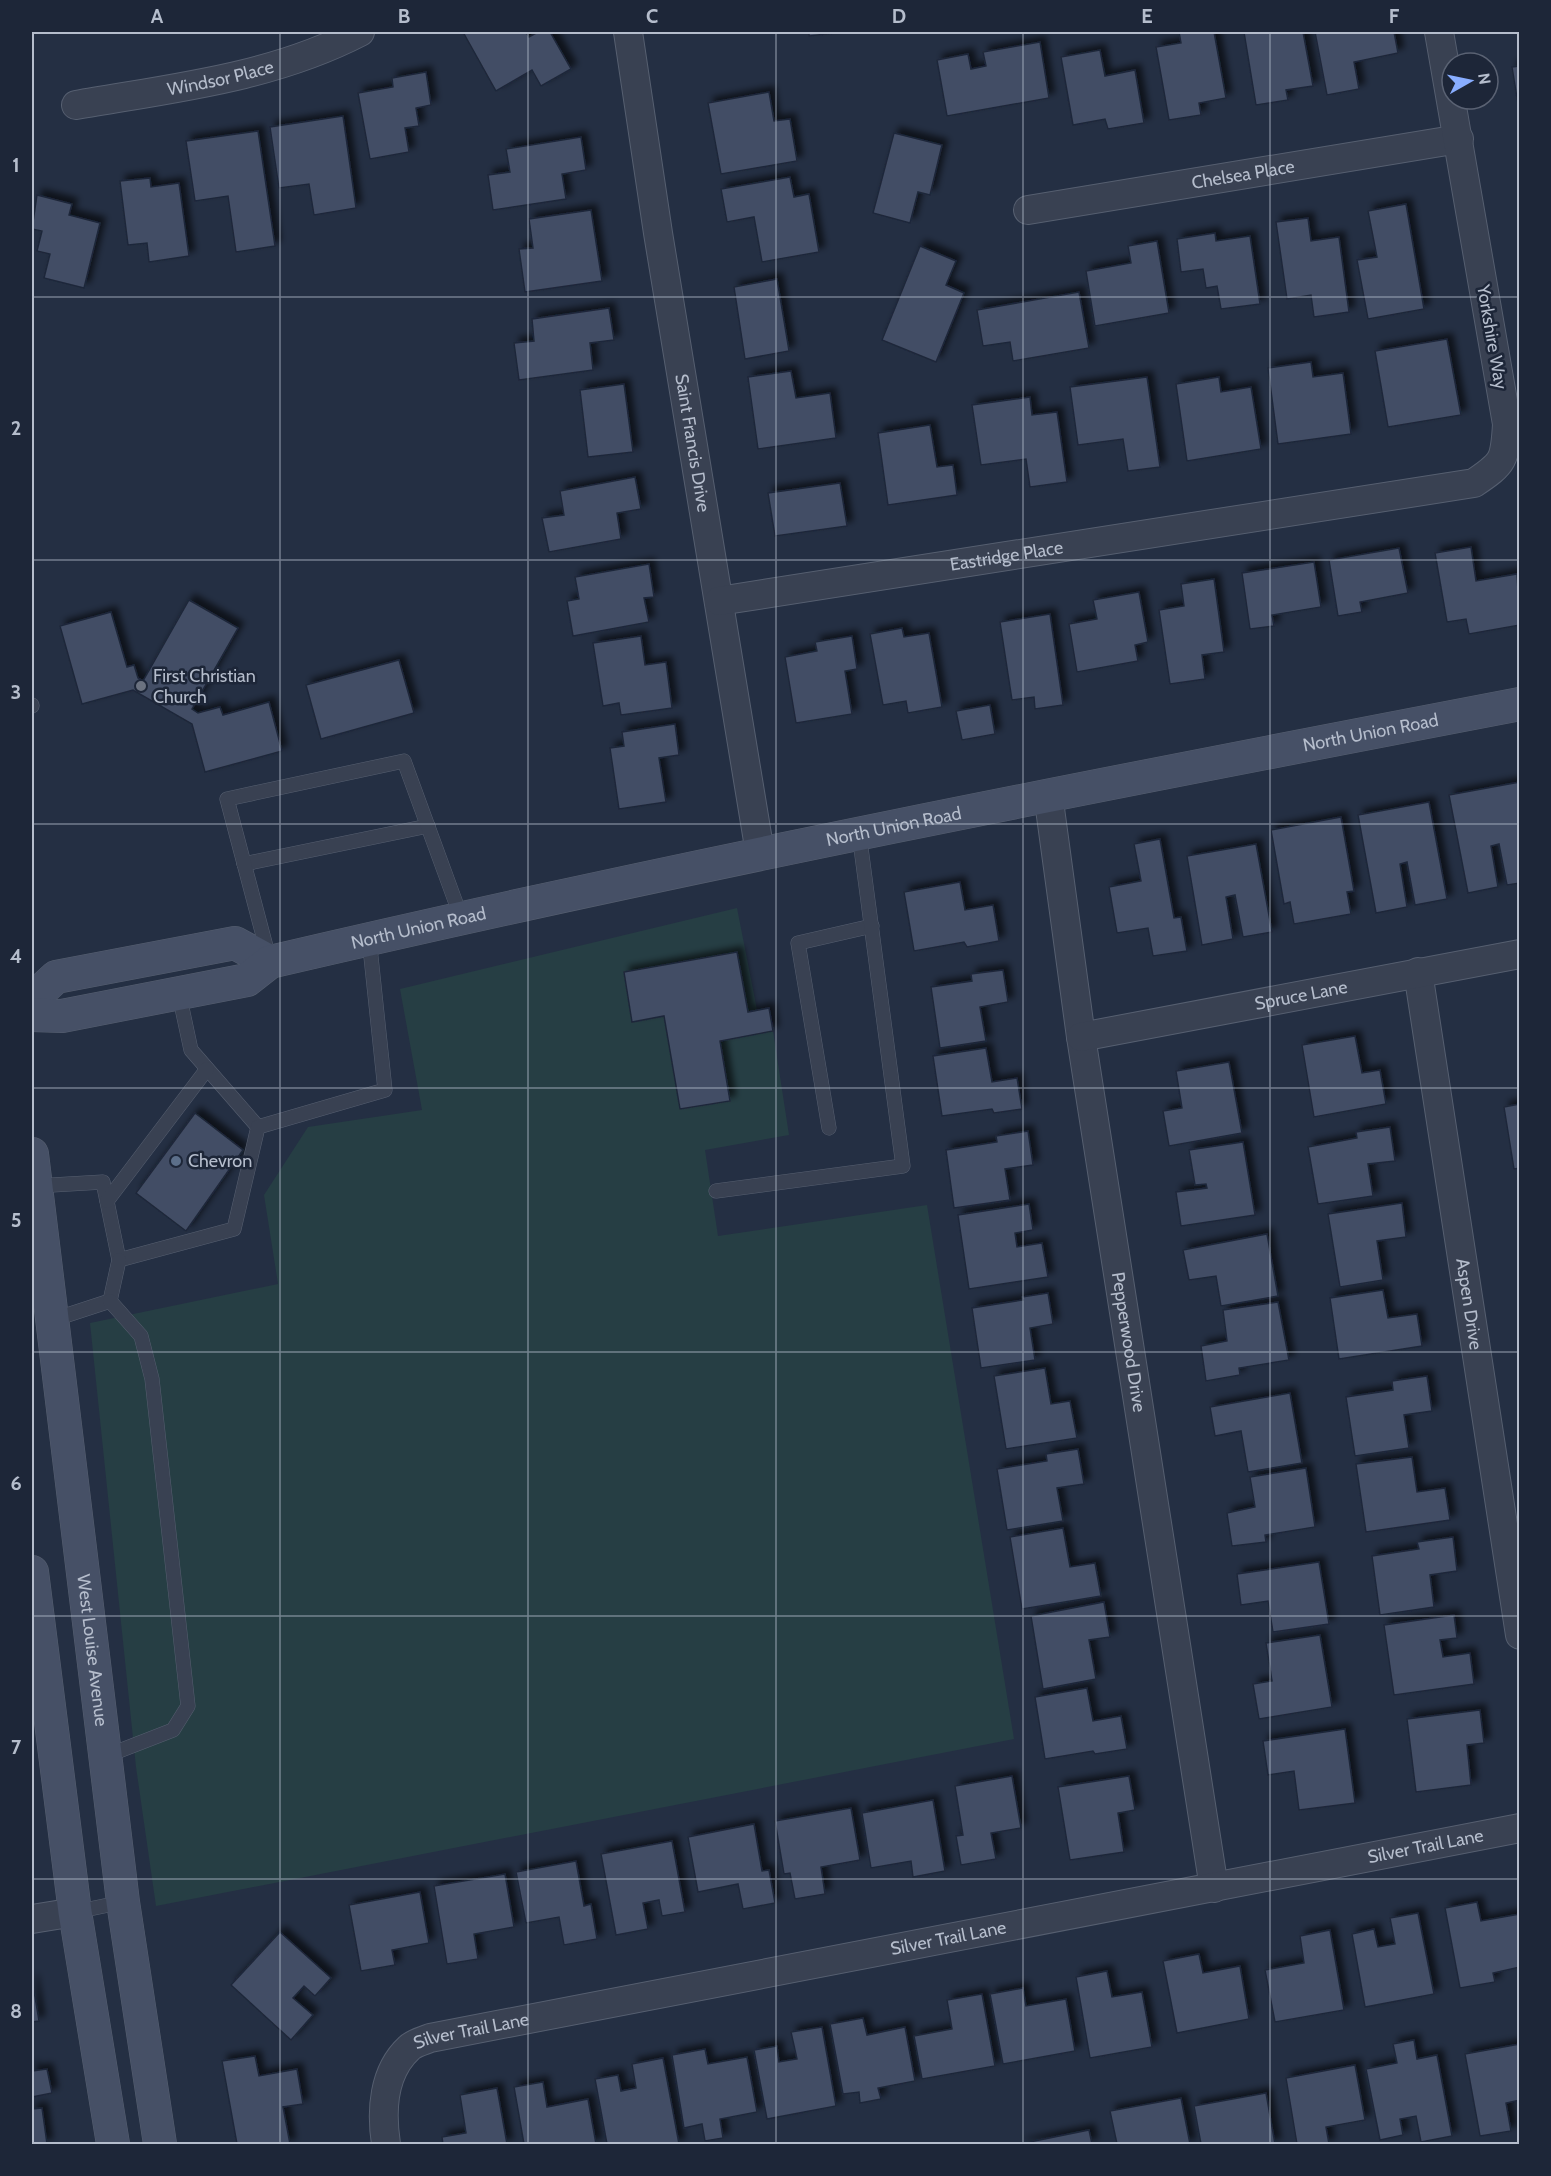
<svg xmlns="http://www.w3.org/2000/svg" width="1551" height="2176" font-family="Cabin,sans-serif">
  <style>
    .green { fill: #263e44 }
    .building { fill: #434e65; stroke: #1f283a; stroke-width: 1.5; filter: url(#shadow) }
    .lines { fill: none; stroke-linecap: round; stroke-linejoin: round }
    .lane-casing { stroke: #565f70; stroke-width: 15 }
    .street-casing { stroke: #565f70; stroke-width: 30 }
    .secondary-casing { stroke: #565f70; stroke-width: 34 }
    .lane { stroke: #394152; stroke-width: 14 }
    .street { stroke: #394152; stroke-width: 28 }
    .secondary { stroke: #465066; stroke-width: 33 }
    .grid { fill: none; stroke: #b5bdcc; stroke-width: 1.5; stroke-opacity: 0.55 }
    .worship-dot { fill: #6b7280; stroke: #1d2638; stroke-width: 2 }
    .service-dot { fill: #5c6f8a; stroke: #1d2638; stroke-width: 2 }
    .labels { text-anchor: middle; stroke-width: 5; stroke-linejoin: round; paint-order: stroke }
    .street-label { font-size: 18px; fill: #b5bdcc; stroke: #1d2638 }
    .poi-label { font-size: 18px; fill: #b5bdcc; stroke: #1d2638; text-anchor: start }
    .neatline { fill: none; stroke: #b5bdcc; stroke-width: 2 }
    .grid-label { font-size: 20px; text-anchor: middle; font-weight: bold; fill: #b5bdcc }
  </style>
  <defs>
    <filter id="shadow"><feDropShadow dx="5.5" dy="-5.5" stdDeviation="3" flood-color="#0009"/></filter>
  </defs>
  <rect width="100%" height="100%" fill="#242f43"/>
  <polygon class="green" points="737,908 757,1010 748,1012 737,952 624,972 632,1021 664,1016 680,1109 730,1101 720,1041 773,1031 789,1135 705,1150 718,1236 927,1205 1014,1739 156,1906 136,1767 90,1323 278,1284 264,1195 308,1127 422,1110 400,989"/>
  <g class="building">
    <polygon points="463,32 526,32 529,37 538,32 550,32 571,69 541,86 532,70 496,91"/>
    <polygon points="809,32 843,32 809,36"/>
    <polygon points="1179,32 1214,32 1226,98 1199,103 1201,115 1169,120 1156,47 1181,43"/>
    <polygon points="1244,32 1303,32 1313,86 1286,90 1288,100 1256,105"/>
    <polygon points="1315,32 1394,32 1398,53 1354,62 1359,89 1327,95"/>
    <polygon points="1040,42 1049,98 947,116 937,60 968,54 971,69 986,66 983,52"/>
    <polygon points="1100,50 1105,76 1135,70 1144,123 1108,129 1105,119 1073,125 1061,57"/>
    <polygon points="1520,66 1520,116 1512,67"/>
    <polygon points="426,72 431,105 416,108 419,126 405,128 409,152 370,159 358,93 393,87 392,78"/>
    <polygon points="769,92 774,121 790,119 797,161 721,174 708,103"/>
    <polygon points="343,116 356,208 314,215 309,184 279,188 270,127"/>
    <polygon points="258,131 275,246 236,252 228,196 195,201 186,141"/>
    <polygon points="894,133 942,145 930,195 918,192 910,223 873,213"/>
    <polygon points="581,137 586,170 562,174 566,199 493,210 488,175 510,172 506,149"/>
    <polygon points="790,177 794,197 809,194 819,252 762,262 754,217 727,222 721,189"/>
    <polygon points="150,178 151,187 179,183 189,256 149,262 147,243 128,245 120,181"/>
    <polygon points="37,195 72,204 69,215 100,223 84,288 44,278 50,254 37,251 42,231 32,229"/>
    <polygon points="1406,204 1424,309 1368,319 1357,260 1377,257 1368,211"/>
    <polygon points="591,210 602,281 525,292 519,249 533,248 529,219"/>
    <polygon points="1308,218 1311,241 1339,237 1349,312 1314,317 1311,295 1287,299 1276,222"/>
    <polygon points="1215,233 1216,241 1250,236 1260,304 1221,309 1217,286 1206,288 1203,269 1181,272 1177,239"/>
    <polygon points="1157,241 1169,313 1095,326 1086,271 1131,263 1128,246"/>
    <polygon points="920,246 956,261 946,285 964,293 936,362 882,340"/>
    <polygon points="777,279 789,351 745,359 734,287"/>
    <polygon points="1079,292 1089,348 1013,361 1010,342 983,346 977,310"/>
    <polygon points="609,308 614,340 590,343 593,370 519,380 514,343 534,341 532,319"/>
    <polygon points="1447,339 1461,415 1388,427 1375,351"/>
    <polygon points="1311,362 1313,377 1343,373 1351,434 1278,444 1268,368"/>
    <polygon points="791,371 796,398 830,393 836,438 758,449 748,377"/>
    <polygon points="1147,377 1160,467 1128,471 1123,439 1078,445 1070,387"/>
    <polygon points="1219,377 1221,392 1251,387 1261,449 1187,461 1176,384"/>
    <polygon points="624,384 633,452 588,457 580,390"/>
    <polygon points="1030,397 1032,415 1057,412 1067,482 1030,487 1026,459 981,465 972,405"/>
    <polygon points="930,425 937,467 953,465 957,495 888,505 878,433"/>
    <polygon points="635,477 641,509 617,513 621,539 549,552 542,518 564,515 560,491"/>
    <polygon points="840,483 847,526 775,536 768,493"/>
    <polygon points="1471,547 1476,581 1517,574 1520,625 1469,634 1466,619 1447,622 1435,553"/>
    <polygon points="1399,548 1408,593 1360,602 1362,612 1338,616 1329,560"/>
    <polygon points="1314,562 1321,607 1272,615 1274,626 1250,629 1242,573"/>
    <polygon points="649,564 654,597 644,598 649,622 573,636 567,601 579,599 575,577"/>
    <polygon points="1214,579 1224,652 1202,655 1205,679 1170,684 1159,610 1184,606 1181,584"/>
    <polygon points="1139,592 1148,642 1135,645 1138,661 1077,672 1069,624 1097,619 1093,600"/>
    <polygon points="189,600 238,628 192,709 198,713 220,707 223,715 269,702 282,751 205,772 192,724 133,690 82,704 60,626 111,612 127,667 134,665 138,678 143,681"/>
    <polygon points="1050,614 1063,705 1035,709 1034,697 1012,700 1000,622"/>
    <polygon points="902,628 904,637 929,633 942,707 908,713 906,701 883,705 870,634"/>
    <polygon points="641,636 645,665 666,662 672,708 621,715 619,703 603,706 593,643"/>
    <polygon points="852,636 857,669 845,671 852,714 796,723 785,657 817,651 815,642"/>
    <polygon points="399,660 414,713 321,739 306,685"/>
    <polygon points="990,705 995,734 962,740 956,711"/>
    <polygon points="675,724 679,755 659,758 666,802 619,809 610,748 624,746 622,732"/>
    <polygon points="1520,782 1520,883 1507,885 1499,844 1491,846 1498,887 1468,893 1449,795"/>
    <polygon points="1429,802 1447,899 1415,905 1407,862 1400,864 1407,907 1376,913 1358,815"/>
    <polygon points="1341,817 1354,891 1347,892 1351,914 1294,924 1290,902 1284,904 1271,830"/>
    <polygon points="1160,839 1174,918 1181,917 1187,951 1153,956 1148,928 1117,933 1109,887 1141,881 1134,844"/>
    <polygon points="1256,844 1272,932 1243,937 1235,895 1226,897 1233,939 1202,945 1187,856"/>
    <polygon points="960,882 965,910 993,905 999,941 967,947 964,942 914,951 904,892"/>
    <polygon points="737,952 748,1012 769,1008 773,1031 720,1041 730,1101 680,1109 664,1016 632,1022 624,972"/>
    <polygon points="1003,970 1008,1002 980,1007 986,1041 940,1048 931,987 972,981 971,974"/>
    <polygon points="1355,1036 1362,1073 1380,1070 1386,1104 1314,1117 1302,1045"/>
    <polygon points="986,1048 992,1082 1017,1078 1022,1109 994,1113 992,1109 942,1116 933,1056"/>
    <polygon points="1229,1062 1242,1133 1169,1146 1163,1111 1182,1108 1176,1071"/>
    <polygon points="1520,1104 1520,1168 1514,1169 1504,1107"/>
    <polygon points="195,1113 243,1150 186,1231 136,1193"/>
    <polygon points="1390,1127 1395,1161 1368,1164 1373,1196 1318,1204 1308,1147 1357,1138 1356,1132"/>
    <polygon points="1028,1131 1033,1165 1005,1169 1010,1200 954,1208 946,1150 997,1142 996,1136"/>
    <polygon points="1243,1142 1255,1215 1181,1226 1176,1192 1207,1188 1206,1184 1195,1185 1189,1150"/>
    <polygon points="1402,1203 1406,1237 1377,1241 1383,1280 1340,1287 1328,1214"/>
    <polygon points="1029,1204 1033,1230 1015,1233 1017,1247 1042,1243 1048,1277 969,1289 958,1215"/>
    <polygon points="1267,1234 1278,1296 1221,1306 1216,1276 1189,1280 1183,1250"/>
    <polygon points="1383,1290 1388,1318 1417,1314 1422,1346 1339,1359 1330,1298"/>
    <polygon points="1048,1293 1053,1324 1030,1328 1035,1360 981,1368 972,1308 1023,1300 1022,1297"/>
    <polygon points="1278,1302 1289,1360 1239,1368 1240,1375 1206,1381 1201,1346 1227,1341 1223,1310"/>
    <polygon points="1045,1368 1051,1404 1070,1401 1077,1438 1006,1449 994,1376"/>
    <polygon points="1427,1376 1432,1411 1404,1415 1409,1448 1355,1456 1346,1397 1393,1390 1392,1381"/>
    <polygon points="1290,1393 1302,1463 1248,1472 1241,1431 1215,1436 1210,1407"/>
    <polygon points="1078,1449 1084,1484 1057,1488 1063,1521 1007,1530 997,1469 1047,1461 1046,1454"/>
    <polygon points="1412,1457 1417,1492 1445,1488 1450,1520 1366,1532 1356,1464"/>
    <polygon points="1306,1468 1315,1527 1265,1535 1266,1542 1232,1546 1227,1513 1255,1507 1250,1477"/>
    <polygon points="1063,1528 1070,1567 1095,1563 1101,1596 1022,1609 1010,1537"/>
    <polygon points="1453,1537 1457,1571 1430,1575 1434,1607 1380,1615 1372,1556 1419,1549 1417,1542"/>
    <polygon points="1319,1562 1329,1624 1273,1632 1268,1601 1241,1605 1237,1574"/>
    <polygon points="1104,1602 1110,1637 1089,1640 1096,1679 1043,1689 1031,1616"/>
    <polygon points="1454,1615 1457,1638 1440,1640 1443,1657 1470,1653 1474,1684 1394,1695 1384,1625"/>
    <polygon points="1320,1635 1332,1707 1259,1719 1253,1684 1272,1681 1266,1643"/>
    <polygon points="1087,1688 1093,1721 1121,1716 1127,1749 1095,1754 1093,1751 1045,1759 1035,1697"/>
    <polygon points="1480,1710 1484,1743 1467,1745 1471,1785 1416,1792 1407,1719"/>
    <polygon points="1345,1729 1355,1803 1299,1810 1294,1771 1268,1775 1263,1741"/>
    <polygon points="1012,1776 1021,1828 991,1833 996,1859 961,1865 956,1836 963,1835 955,1786"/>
    <polygon points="1129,1776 1135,1810 1118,1813 1124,1852 1070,1860 1058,1787"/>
    <polygon points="933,1800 945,1871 913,1877 911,1861 871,1868 862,1813"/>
    <polygon points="851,1808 860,1860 821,1867 825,1894 795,1899 790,1873 784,1874 775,1821"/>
    <polygon points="754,1824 762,1871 769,1870 775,1903 743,1909 738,1884 698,1892 688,1837"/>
    <polygon points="672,1841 685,1912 662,1916 659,1900 643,1903 648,1929 616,1935 601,1854"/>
    <polygon points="576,1861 584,1906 591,1904 597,1939 564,1945 559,1917 526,1923 516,1872"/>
    <polygon points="505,1874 514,1927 474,1934 478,1959 447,1964 434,1886"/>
    <polygon points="420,1892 429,1943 392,1950 395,1965 361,1971 349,1905"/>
    <polygon points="1477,1902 1481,1921 1520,1914 1520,1967 1493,1973 1495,1982 1460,1988 1445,1908"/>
    <polygon points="1418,1913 1434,1994 1365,2007 1352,1934 1374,1929 1378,1947 1395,1944 1390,1918"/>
    <polygon points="1330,1930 1344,2010 1275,2022 1265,1970 1304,1963 1300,1936"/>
    <polygon points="280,1932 331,1978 315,1996 304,1986 293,1998 313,2015 291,2040 231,1985"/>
    <polygon points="1199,1954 1203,1973 1240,1966 1249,2019 1177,2033 1163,1961"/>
    <polygon points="1107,1971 1112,1997 1142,1992 1152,2047 1090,2058 1076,1977"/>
    <polygon points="32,1979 39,2021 32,2022"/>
    <polygon points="1023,1988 1026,2006 1066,1999 1075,2051 1003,2064 990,1994"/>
    <polygon points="982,1994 995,2066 922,2079 914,2036 952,2029 947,2000"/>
    <polygon points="863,2018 867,2035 905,2027 915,2081 878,2088 881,2099 860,2103 859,2092 843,2094 830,2024"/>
    <polygon points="822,2027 836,2106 767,2119 754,2050 777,2046 779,2062 797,2059 791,2032"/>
    <polygon points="1414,2040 1417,2059 1437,2055 1452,2136 1421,2142 1416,2116 1400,2119 1403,2135 1380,2140 1366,2069 1397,2063 1393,2044"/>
    <polygon points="1520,2044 1520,2100 1506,2103 1511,2131 1480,2136 1465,2054"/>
    <polygon points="705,2049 708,2064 747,2057 757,2112 720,2119 723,2138 705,2141 702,2124 684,2128 672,2055"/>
    <polygon points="255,2056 259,2076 297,2069 303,2104 283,2107 290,2144 237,2144 222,2061"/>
    <polygon points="663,2058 679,2144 607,2144 595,2079 618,2075 621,2091 636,2088 632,2064"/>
    <polygon points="32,2065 33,2071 47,2069 52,2093 32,2097"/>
    <polygon points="1355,2065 1365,2120 1326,2127 1329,2144 1297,2144 1286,2078"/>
    <polygon points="543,2082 547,2107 588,2099 596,2144 524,2144 514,2087"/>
    <polygon points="497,2088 507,2144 443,2144 442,2137 466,2133 460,2095"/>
    <polygon points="1266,2093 1275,2144 1201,2144 1194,2106"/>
    <polygon points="1181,2098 1190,2144 1117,2144 1110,2111"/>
    <polygon points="42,2108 47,2144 32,2144 32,2109"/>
    <polygon points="1089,2130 1092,2144 1020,2144"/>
  </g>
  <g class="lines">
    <g class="lane-casing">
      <g id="lane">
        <polyline points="32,705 32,706"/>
        <polyline points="244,864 428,826"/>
        <polyline points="269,958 227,799 404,761 461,917"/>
        <polyline points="179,994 191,1050 258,1127"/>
        <polyline points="829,1128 798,943 872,926"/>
        <polyline points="35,1186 103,1182 119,1260 234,1229 258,1127 385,1090 369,938"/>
        <polyline points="716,1191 903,1166 859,833"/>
        <polyline points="107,1201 207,1069"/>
        <polyline points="52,1320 110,1301 119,1260"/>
        <polyline points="106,1756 173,1730 188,1706 152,1379 141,1336 110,1301"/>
        <polyline points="75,1912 123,1902"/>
      </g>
    </g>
    <g class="street-casing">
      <g id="street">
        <path id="s1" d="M 628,32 L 658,233 L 760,853"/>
        <path id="s2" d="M 76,105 C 173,88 271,78 360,32"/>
        <path id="s3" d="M 1028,210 L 1459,139"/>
        <path id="s4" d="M 719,601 L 1474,483 C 1504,463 1505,460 1507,424 L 1439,32"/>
        <path id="s5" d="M 1048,794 L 1081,1037 L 1214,1888"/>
        <path id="s6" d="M 1418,972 L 1520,1635"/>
        <path id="s7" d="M 1081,1037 L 1520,954"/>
        <polyline points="32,1919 75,1912"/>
        <path id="s8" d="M 386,2144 C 381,2111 383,2072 409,2048 C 414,2043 423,2041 430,2038 L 1520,1828"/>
      </g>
    </g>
    <g class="secondary-casing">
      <g id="secondary">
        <polyline points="32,999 56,977 235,943 270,962"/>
        <path id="s9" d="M 32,1015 L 62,1016 L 247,980 L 270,962 C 684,865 1102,784 1520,704"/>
        <path id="s10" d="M 32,1154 L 123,1902 L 160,2144"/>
        <polyline points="32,1572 75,1912 113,2144"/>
      </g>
    </g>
    <use href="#lane" class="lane"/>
    <use href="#street" class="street"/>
    <use href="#secondary" class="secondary"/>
  </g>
  <path class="grid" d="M 280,32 L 280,2144M 528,32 L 528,2144M 776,32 L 776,2144M 1023,32 L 1023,2144M 1270,32 L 1270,2144M 32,297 L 1520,297M 32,560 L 1520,560M 32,824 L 1520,824M 32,1088 L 1520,1088M 32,1352 L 1520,1352M 32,1616 L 1520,1616M 32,1879 L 1520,1879"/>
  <circle class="worship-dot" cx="141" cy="686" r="6"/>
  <circle class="service-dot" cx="176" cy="1161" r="6"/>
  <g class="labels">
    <g class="street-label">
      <text dy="6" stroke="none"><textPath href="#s2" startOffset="147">Windsor Place</textPath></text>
      <text dy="6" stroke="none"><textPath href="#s3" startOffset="218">Chelsea Place</textPath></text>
      <text transform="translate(1492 337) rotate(80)" y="6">Yorkshire Way</text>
      <text dy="6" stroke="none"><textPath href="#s1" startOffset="416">Saint Francis Drive</textPath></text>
      <text dy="6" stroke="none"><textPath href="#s4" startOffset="291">Eastridge Place</textPath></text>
      <text dy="6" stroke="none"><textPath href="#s9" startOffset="1372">North Union Road</textPath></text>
      <text dy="6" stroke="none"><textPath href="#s9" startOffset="886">North Union Road</textPath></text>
      <text dy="6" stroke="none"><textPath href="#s9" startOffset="400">North Union Road</textPath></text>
      <text dy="6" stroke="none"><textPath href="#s7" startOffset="224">Spruce Lane</textPath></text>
      <text dy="6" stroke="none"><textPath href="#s6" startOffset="336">Aspen Drive</textPath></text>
      <text dy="6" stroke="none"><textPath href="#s5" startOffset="554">Pepperwood Drive</textPath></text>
      <text dy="6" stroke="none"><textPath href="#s10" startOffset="500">West Louise Avenue</textPath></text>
      <text dy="6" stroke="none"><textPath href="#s8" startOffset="1140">Silver Trail Lane</textPath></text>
      <text dy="6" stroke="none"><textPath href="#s8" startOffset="654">Silver Trail Lane</textPath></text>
      <text dy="6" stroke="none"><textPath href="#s8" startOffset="168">Silver Trail Lane</textPath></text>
    </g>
    <g class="poi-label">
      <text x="153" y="682">First Christian<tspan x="153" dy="21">Church</tspan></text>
      <text x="188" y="1167">Chevron</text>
    </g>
  </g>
  <rect width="1551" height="2176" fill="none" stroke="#1d2638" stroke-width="66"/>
  <g transform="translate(1470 81) rotate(81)"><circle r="28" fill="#1d2638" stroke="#5a6273" stroke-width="1.5"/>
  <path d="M0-4.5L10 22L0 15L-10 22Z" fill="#88adff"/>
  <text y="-9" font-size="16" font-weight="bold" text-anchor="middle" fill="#b5bdcc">N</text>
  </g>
  <rect x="33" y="33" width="1485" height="2110" class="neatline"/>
  <g class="grid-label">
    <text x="157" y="23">A</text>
    <text x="404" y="23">B</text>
    <text x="652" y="23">C</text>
    <text x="899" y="23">D</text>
    <text x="1147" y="23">E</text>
    <text x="1394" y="23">F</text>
    <text x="16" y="172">1</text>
    <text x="16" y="435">2</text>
    <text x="16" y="699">3</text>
    <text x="16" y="963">4</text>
    <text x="16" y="1227">5</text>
    <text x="16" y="1490">6</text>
    <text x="16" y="1754">7</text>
    <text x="16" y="2018">8</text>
  </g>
</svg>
